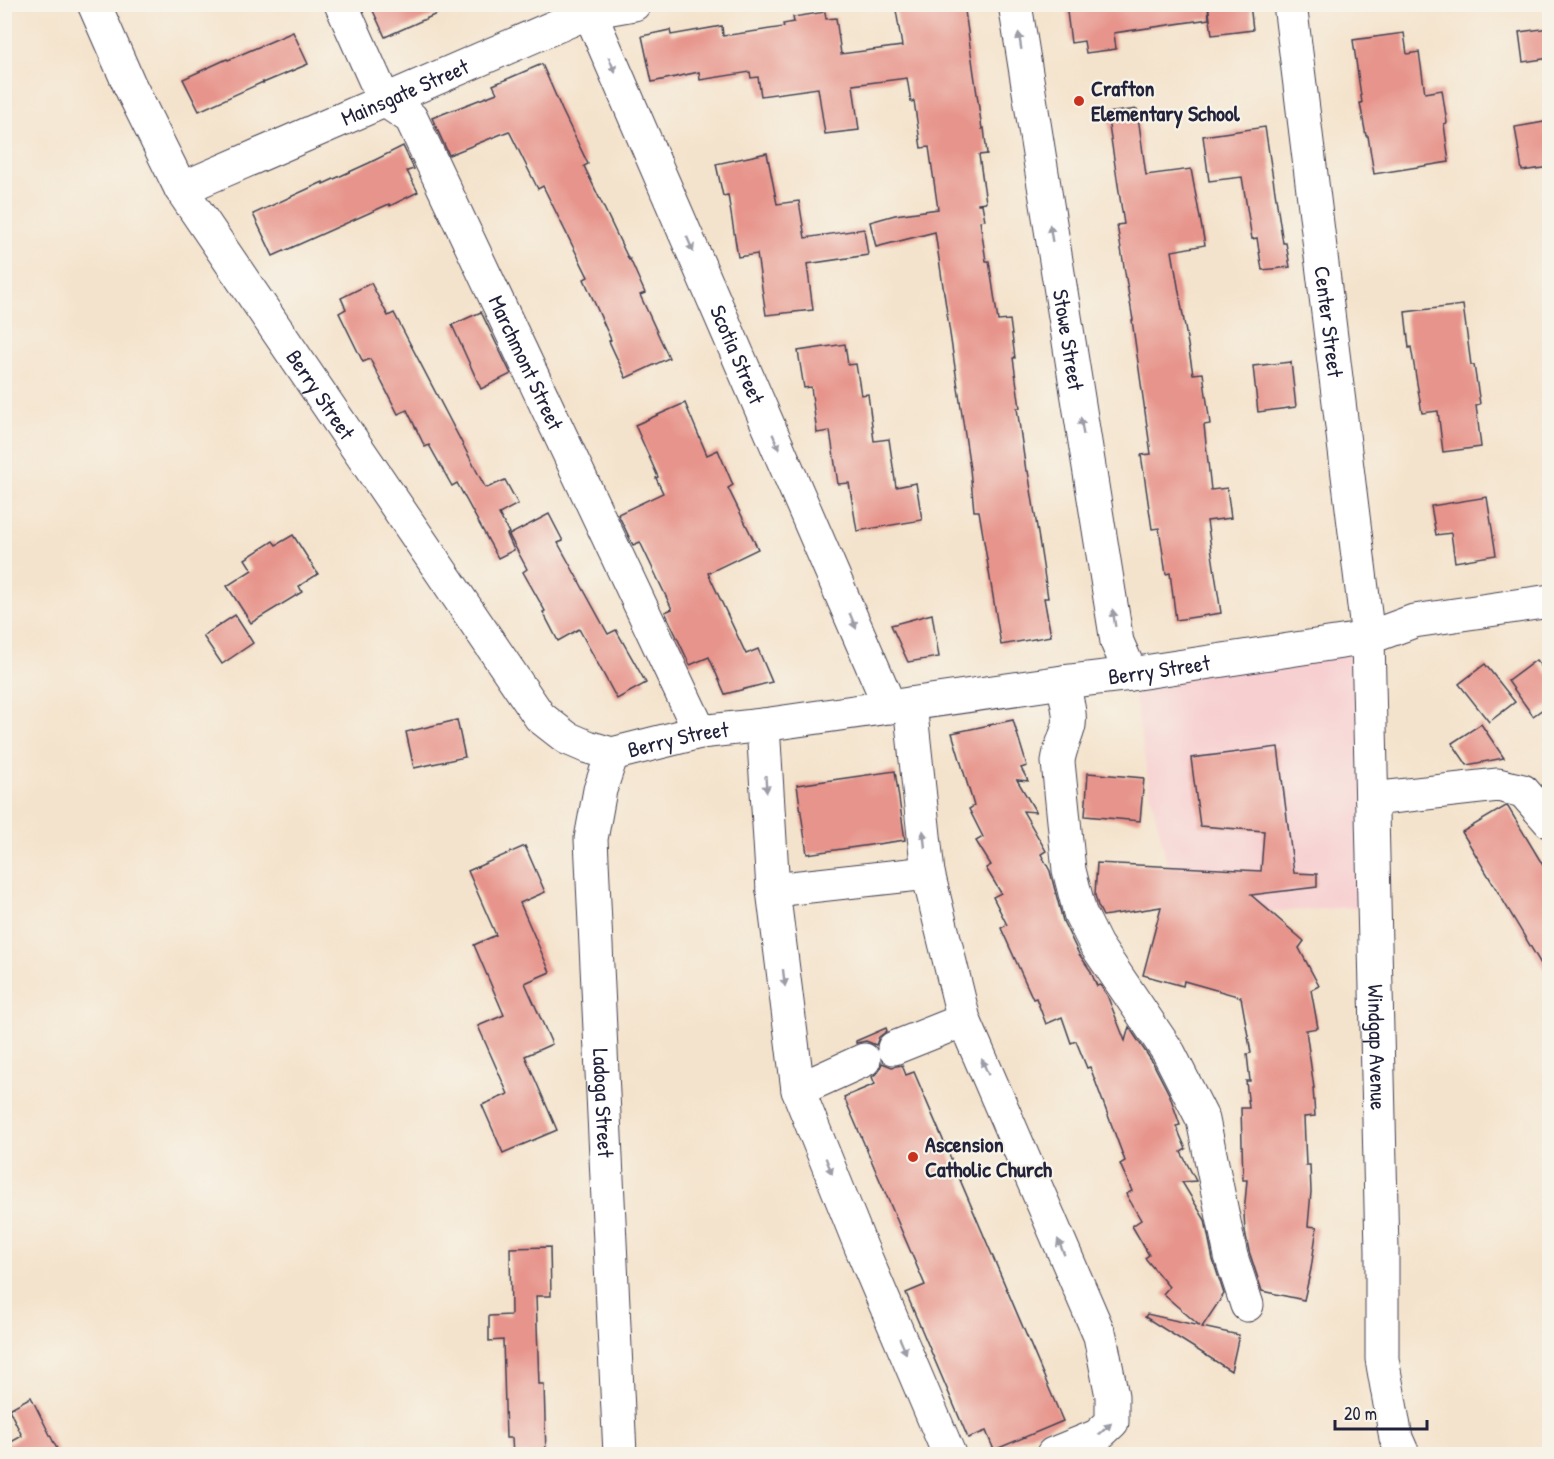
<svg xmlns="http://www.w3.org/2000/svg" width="1554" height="1459" font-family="'Patrick Hand',sans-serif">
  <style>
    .built { fill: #f7cfd0 }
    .building { fill: #e7958c }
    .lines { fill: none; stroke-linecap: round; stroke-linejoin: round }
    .minor-casing { stroke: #423f51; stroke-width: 35 }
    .major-casing { stroke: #423f51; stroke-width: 35 }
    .minor { stroke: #fff; stroke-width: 33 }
    .major { stroke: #fff; stroke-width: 33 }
    .oneway { fill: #9c9ca7 }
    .poi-dot { fill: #c8321e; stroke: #f7f3e8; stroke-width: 2 }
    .labels { text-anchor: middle; stroke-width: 4.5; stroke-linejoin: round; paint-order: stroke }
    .poi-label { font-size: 22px; font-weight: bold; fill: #22223b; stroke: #f7f3e8; text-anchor: start }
    .street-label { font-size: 22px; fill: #22223b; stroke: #f7f3e8 }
  </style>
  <rect width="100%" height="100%" fill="#f7f3e8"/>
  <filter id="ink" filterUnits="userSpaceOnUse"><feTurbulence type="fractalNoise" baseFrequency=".0167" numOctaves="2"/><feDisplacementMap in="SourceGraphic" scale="12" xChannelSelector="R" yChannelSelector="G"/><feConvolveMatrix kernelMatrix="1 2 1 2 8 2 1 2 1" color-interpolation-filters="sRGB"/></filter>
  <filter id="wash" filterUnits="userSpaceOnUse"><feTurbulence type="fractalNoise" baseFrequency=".008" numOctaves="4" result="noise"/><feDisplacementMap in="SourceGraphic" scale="24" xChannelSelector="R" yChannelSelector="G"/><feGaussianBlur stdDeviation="1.35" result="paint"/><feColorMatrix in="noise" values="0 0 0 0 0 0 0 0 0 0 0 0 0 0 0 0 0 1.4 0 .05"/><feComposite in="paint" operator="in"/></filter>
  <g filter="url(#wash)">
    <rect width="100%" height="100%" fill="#f4e3cc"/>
    <polygon class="built" points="1368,638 1374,906 1180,917 1150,791 1131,674"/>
    <g id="blocks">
      <g class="building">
        <polygon points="370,4 459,4 385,37"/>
        <polygon points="908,4 964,4 982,129 984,128 987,154 979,155 986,202 978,203 978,204 982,204 985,220 980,221 986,261 989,261 998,321 1010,320 1015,358 1013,358 1020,408 1017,408 1026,471 1028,471 1040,546 1048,598 1044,598 1051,636 1001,645 979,511 974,511 970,469 935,232 876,247 870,222 895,215 938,209 929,147 921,148 914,101 911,102 907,78 853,85 859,130 825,134 818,88 761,96 758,77 751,78 750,72 700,80 699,72 652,82 642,36 670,30 671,35 722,26 723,36 784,27 783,24 794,22 793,17 825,12 826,19 836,18 841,54 902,46 896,10 909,8"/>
        <polygon points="1066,4 1208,4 1209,19 1114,33 1116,49 1086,53 1084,41 1071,43"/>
        <polygon points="1208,4 1250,4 1253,30 1212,35"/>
        <polygon points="1550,28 1550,58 1523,62 1519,32"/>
        <polygon points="293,32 308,64 263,83 263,82 199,111 183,79 227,59 228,60"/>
        <polygon points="1404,33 1407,54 1419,52 1425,93 1442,90 1447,123 1444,124 1449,162 1374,174 1368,136 1366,136 1360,103 1362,103 1353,40"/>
        <polygon points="542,64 562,110 588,164 584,166 629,260 630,259 645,293 640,295 669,358 626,378 609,341 611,340 584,279 588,277 543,186 538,189 509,131 449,155 432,118 497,93 493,85"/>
        <polygon points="1137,109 1146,175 1191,169 1205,245 1172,251 1193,374 1203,373 1210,424 1204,425 1211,490 1227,488 1231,518 1207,521 1221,613 1176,620 1170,573 1166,574 1159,528 1152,529 1144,474 1141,455 1151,454 1132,320 1133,320 1117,225 1124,224 1107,113"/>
        <polygon points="1550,121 1550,167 1522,171 1515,127"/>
        <polygon points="1265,127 1283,243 1286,243 1290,267 1262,270 1257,238 1252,239 1242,177 1209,181 1203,136"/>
        <polygon points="403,146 414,169 407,171 418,192 390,206 389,204 273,256 253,214 323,182 323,184 369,163"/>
        <polygon points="767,153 777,204 799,201 805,238 864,229 868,255 807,264 813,310 766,315 757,254 738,257 728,195 723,196 716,164"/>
        <polygon points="371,283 388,316 394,313 485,487 487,488 505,480 518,504 499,514 509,533 507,534 514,550 498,558 457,483 452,486 429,445 425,447 407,410 398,414 370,359 363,362 339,313 346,309 341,298"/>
        <polygon points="1463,305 1471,365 1474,365 1480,404 1476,405 1481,447 1443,452 1438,411 1422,413 1411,347 1409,348 1405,312"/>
        <polygon points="481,312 511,374 481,389 452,325"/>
        <polygon points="845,344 848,365 856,364 861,395 868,394 874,441 889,439 896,487 916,483 922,520 857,531 849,483 838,484 830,431 817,433 811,387 804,388 798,351"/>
        <polygon points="1291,362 1296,407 1258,412 1253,366"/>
        <polygon points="685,403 707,455 718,450 733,485 728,488 758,549 708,573 746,654 758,649 772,682 725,694 709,657 690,665 665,612 672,609 640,542 633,545 618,514 663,493 656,478 658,477 635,425"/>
        <polygon points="1487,497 1496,555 1455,562 1451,533 1436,535 1431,506"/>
        <polygon points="549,514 563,541 558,543 608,634 616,630 646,683 617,699 579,629 558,641 543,612 545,611 523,572 527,569 509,535"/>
        <polygon points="293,535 318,574 299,586 302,592 251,623 227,586 252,570 245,559 273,541 276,545"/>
        <polygon points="932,614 939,657 908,662 891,625"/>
        <polygon points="235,615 253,643 222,664 203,636"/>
        <polygon points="1536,660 1550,677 1550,704 1533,716 1508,681"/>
        <polygon points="1485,664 1515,702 1489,722 1459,684"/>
        <polygon points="457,720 465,757 414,768 406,732"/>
        <polygon points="1013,720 1027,766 1021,768 1028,781 1017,780 1036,812 1023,811 1046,851 1041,854 1050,871 1063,921 1079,954 1090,970 1097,986 1100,985 1107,995 1125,1041 1129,1027 1153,1063 1170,1096 1180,1125 1176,1126 1186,1149 1181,1152 1196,1181 1182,1182 1205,1220 1213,1260 1224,1294 1202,1327 1239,1335 1231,1371 1145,1317 1147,1314 1200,1326 1163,1294 1169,1287 1145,1258 1149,1255 1132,1226 1141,1220 1126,1194 1132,1191 1120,1164 1125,1161 1090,1067 1087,1068 1076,1041 1071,1043 1062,1017 1046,1024 1036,998 1033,999 1001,928 1007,925 993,897 1001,893 986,868 991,865 976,841 983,837 969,809 974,806 952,733"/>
        <polygon points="1481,724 1504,758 1467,765 1452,743"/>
        <polygon points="1278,747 1294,873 1317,874 1317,887 1251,895 1304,941 1299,948 1319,986 1311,990 1318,1028 1306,1030 1314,1088 1313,1088 1315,1116 1304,1117 1306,1165 1310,1165 1311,1192 1308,1226 1317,1227 1311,1269 1304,1300 1262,1291 1249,1251 1245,1231 1244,1214 1247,1180 1243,1180 1241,1108 1249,1108 1246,1081 1250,1081 1247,1054 1251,1053 1241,997 1184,981 1183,986 1143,975 1161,907 1103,916 1098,906 1095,895 1097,863 1261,871 1264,831 1200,826 1191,758"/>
        <polygon points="895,771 905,840 807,854 797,785"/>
        <polygon points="1088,773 1144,778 1140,821 1085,816"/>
        <polygon points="1506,806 1508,807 1550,877 1550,979 1462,832"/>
        <polygon points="525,846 545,892 520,903 550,972 525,983 552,1044 525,1056 557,1130 503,1153 482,1105 508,1094 478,1026 504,1015 474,945 496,935 468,871"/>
        <polygon points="886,1028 887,1031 879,1037 876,1045 866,1041 856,1043 856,1041"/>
        <polygon points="882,1063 892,1067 902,1065 906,1075 914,1072 1063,1421 994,1450 986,1431 968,1438 906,1293 925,1285 844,1097 875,1084 872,1077 879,1071"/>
        <polygon points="550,1247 551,1296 536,1296 539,1384 544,1384 546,1455 513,1455 512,1438 506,1438 503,1340 489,1341 489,1316 511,1315 510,1248"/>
        <polygon points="31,1397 60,1455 4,1455 4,1446 22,1436 9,1409"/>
      </g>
    </g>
  </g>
  <g filter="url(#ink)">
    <use href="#blocks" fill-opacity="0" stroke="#423f51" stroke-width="1.5"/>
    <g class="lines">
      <g class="minor-casing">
        <g id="minor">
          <path id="s1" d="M 94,4 L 129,84 L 181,189 L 540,717 L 567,738 L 588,747 L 612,754 L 700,732 L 763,725 L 1063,682 L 1131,674 L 1368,638 L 1414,621 L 1550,601"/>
          <path id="s2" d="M 341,4 L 384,100 L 411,118 L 700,732"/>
          <path id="s3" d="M 586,4 L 890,707"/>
          <path id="s4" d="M 1015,4 L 1117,642 L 1131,674"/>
          <path id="s5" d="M 181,189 L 589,12 L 634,4"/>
          <path d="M 1063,682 C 1065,695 1071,712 1069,725 C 1066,738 1059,749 1058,762 L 1069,870 L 1080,913 L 1096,945 L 1169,1053 L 1203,1120 L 1231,1256 L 1247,1305"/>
          <polyline points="910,704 928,873 964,1020 1100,1336 1112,1396 1112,1422 1097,1436 1053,1454"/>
          <polyline points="763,725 773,890 798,1090 861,1247 949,1454"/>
          <path id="s6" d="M 612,754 L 600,790 L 591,839 L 620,1454"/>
          <polyline points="1372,799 1498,785 1523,791 1550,822"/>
          <polyline points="773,890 928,873"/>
          <polyline points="894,1048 964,1020"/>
          <polyline points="798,1090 864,1060"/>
        </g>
      </g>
      <g class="major-casing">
        <g id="major">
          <path id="s7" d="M 1290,4 L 1368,638 L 1382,1251 L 1382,1359 L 1396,1438 L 1403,1454"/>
        </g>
      </g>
      <use href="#minor" class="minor"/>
      <use href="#major" class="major"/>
    </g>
    <defs><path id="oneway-solid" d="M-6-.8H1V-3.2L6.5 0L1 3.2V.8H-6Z" transform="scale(1.5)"/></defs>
    <g class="oneway">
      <use href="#oneway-solid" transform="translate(1020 41) rotate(-99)"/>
      <use href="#oneway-solid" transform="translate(612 65) rotate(67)"/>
      <use href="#oneway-solid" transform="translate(1051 233) rotate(-99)"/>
      <use href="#oneway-solid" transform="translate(690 244) rotate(67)"/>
      <use href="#oneway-solid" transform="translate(1082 426) rotate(-99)"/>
      <use href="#oneway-solid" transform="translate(776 442) rotate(67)"/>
      <use href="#oneway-solid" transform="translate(1114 618) rotate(-99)"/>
      <use href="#oneway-solid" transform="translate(853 621) rotate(67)"/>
      <use href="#oneway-solid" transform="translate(766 784) rotate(86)"/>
      <use href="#oneway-solid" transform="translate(924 839) rotate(-96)"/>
      <use href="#oneway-solid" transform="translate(784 978) rotate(83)"/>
      <use href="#oneway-solid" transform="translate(985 1067) rotate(-113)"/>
      <use href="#oneway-solid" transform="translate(829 1166) rotate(68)"/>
      <use href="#oneway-solid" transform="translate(1061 1247) rotate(-113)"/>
      <use href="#oneway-solid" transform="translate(903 1346) rotate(67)"/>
      <use href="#oneway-solid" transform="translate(1105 1429) rotate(-42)"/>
    </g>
  </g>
  <g class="poi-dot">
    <circle cx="1079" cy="101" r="6"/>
    <circle cx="913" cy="1157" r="6"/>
  </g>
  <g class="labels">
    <g class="poi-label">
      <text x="1091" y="96">Crafton<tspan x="1091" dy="25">Elementary School</tspan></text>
      <text x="925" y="1152">Ascension<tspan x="925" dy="25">Catholic Church</tspan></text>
    </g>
    <g class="street-label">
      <text dy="8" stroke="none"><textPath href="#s5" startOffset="244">Mainsgate Street</textPath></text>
      <text dy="8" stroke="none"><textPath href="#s7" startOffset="320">Center Street</textPath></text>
      <text dy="8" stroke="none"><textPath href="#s4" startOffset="340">Stowe Street</textPath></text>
      <text dy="8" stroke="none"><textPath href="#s3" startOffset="382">Scotia Street</textPath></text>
      <text dy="8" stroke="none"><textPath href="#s2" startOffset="408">Marchmont Street</textPath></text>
      <text dy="8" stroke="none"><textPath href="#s1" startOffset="453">Berry Street</textPath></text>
      <text dy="8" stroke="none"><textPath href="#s1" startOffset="1479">Berry Street</textPath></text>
      <text dy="8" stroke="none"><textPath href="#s1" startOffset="993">Berry Street</textPath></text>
      <text dy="8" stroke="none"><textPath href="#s7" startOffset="1048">Windgap Avenue</textPath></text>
      <text dy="8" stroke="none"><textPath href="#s6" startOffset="352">Ladoga Street</textPath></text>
    </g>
  </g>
  <rect width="1554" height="1459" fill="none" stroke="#f7f3e8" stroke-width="24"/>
  <path d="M1335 1420v9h92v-9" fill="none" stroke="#22223b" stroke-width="3"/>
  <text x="1344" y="1420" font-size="18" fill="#22223b" stroke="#f7f3e8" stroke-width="4.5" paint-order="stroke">20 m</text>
</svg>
